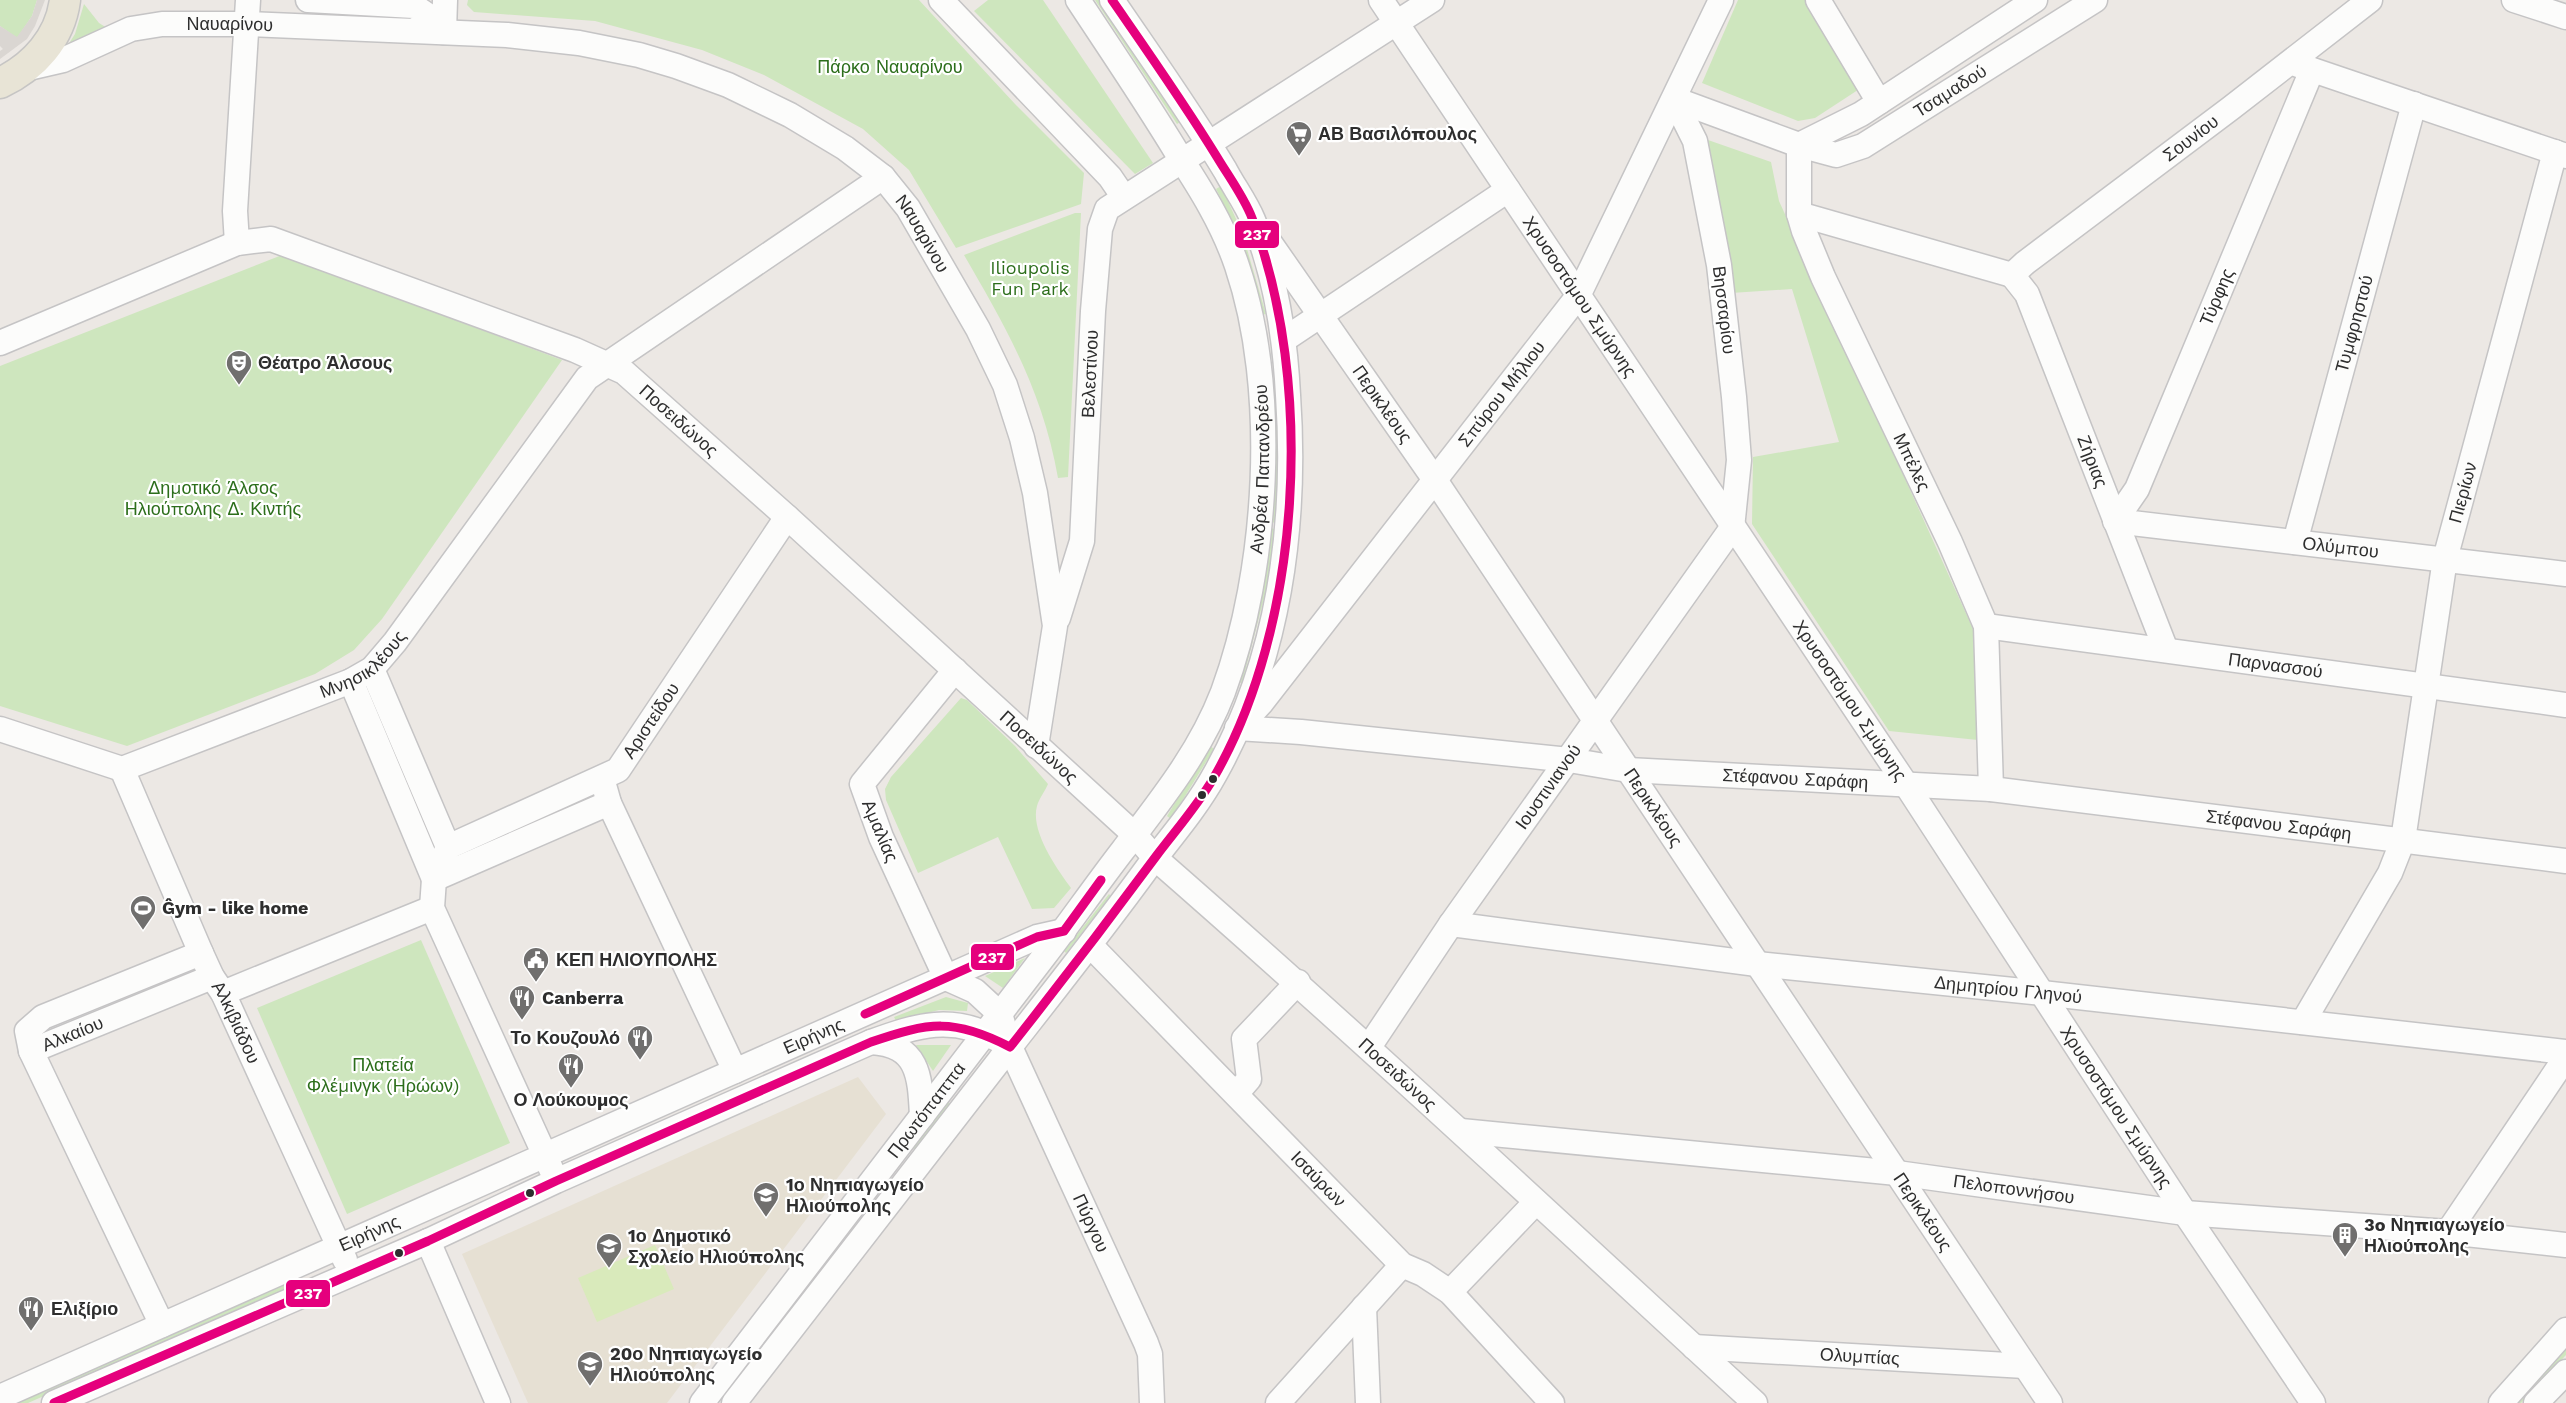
<svg xmlns="http://www.w3.org/2000/svg" width="2566" height="1403" font-family="'Work Sans',sans-serif">
  <style>
    .education { fill: #e6e0d3 }
    .green { fill: #cee6be }
    .pitch { fill: #d9eabb }
    .plaza { fill: #dad6d2 }
    .lines { fill: none; stroke-linecap: round; stroke-linejoin: round }
    .minor-casing { stroke: #c5c4c5; stroke-width: 27 }
    .major-casing { stroke: #c6c5c4; stroke-width: 33 }
    .minor { stroke: #fcfcfb; stroke-width: 24 }
    .major { stroke: #e8e4d6; stroke-width: 30 }
    .bus-1-casing { stroke: #fff; stroke-width: 14 }
    .bus-1 { stroke: #e5007d; stroke-width: 9 }
    .bus-dot { fill: #2e2e2e; stroke: #fff; stroke-width: 2 }
    .labels { text-anchor: middle; stroke-width: 4.5; stroke-linejoin: round; paint-order: stroke }
    .street-label { font-size: 18px; fill: #2e2e2e; stroke: #fff }
    .park-label { font-size: 18px; fill: #2c6e1b; stroke: #fff }
    .poi-label { font-size: 18px; font-weight: bold; fill: #2e2e2e; stroke: #fff; text-anchor: start }
    .line-badge { stroke: #fff; stroke-width: 2 }
    .badge-label { font-size: 16px; text-anchor: middle; font-weight: bold; fill: #fff }
  </style>
  <rect width="100%" height="100%" fill="#ece8e4"/>
  <polygon class="education" points="858,1077 886,1114 667,1403 528,1403 462,1254"/>
  <g class="green">
    <polygon points="0,0 37,0 32,16 17,38 0,26"/>
    <polygon points="468,0 919,0 1015,104 1084,173 1081,204 956,248 909,170 863,129 764,75 702,50 595,21 474,12 467,5"/>
    <polygon points="988,0 1043,0 1153,163 1135,174 974,11"/>
    <polygon points="1095,0 1100,0 1180,122 1177,124"/>
    <polygon points="1738,0 1812,0 1864,86 1815,118 1798,121 1702,83"/>
    <polygon points="84,4 99,23 107,28 68,45 75,34"/>
    <polygon points="1708,140 1771,162 1779,201 1974,631 1978,740 1889,731 1752,524 1753,457 1839,442 1792,289 1731,293 1710,166"/>
    <polygon points="1221,186 1242,232 1266,314 1261,315 1238,233 1216,189"/>
    <path d="M 1075,213 L 1081,213 L 1068,477 L 1058,478 C 1043,392 1007,329 964,255 Z"/>
    <polygon points="282,255 562,360 382,619 354,650 315,674 127,746 0,706 0,366"/>
    <polygon points="1271,380 1276,380 1279,459 1276,523 1271,522 1274,484"/>
    <polygon points="1270,528 1275,529 1268,583 1242,683 1237,682 1261,593"/>
    <path d="M 961,698 L 967,700 L 1015,746 L 1048,784 C 1045,791 1039,799 1037,806 C 1030,831 1057,869 1071,888 L 1054,908 L 1032,909 L 998,837 L 918,873 L 886,800 L 885,789 L 891,777 Z"/>
    <polygon points="1210,746 1214,749 1171,819 1167,816"/>
    <polygon points="1109,894 1111,896 1066,953 1064,951"/>
    <polygon points="421,940 510,1143 347,1214 257,1008"/>
    <polygon points="1025,958 1003,988 985,976"/>
    <polygon points="946,997 968,1003 967,1011 939,1010 896,1021 894,1017"/>
    <polygon points="916,1045 951,1045 933,1071"/>
    <polygon points="948,1102 950,1104 915,1149 912,1148"/>
    <polygon points="298,1278 300,1283 28,1403 16,1403"/>
    <polygon points="2566,1347 2566,1355 2521,1403 2516,1403"/>
  </g>
  <polygon class="pitch" points="655,1245 674,1289 597,1322 578,1278"/>
  <polygon class="plaza" points="37,0 45,0 35,26 27,39 0,59 0,51 3,49 0,46 0,26 17,37 32,16"/>
  <g class="lines">
    <g class="minor-casing">
      <g id="minor">
        <polyline points="308,0 414,6 430,17 444,32"/>
        <polyline points="941,0 1110,177 1123,196"/>
        <path id="s1" d="M 1381,0 L 1907,786 L 2185,1213 L 2313,1403"/>
        <polyline points="1818,0 1879,102"/>
        <polyline points="2514,0 2566,17"/>
        <polyline points="444,32 445,0"/>
        <polyline points="2298,65 2566,156"/>
        <path id="s2" d="M 24,69 L 63,60 L 131,29 L 162,24 L 247,24 L 507,35 L 579,43 L 639,55 L 676,66 L 728,85 L 790,115 L 845,148 L 883,177 L 908,208 L 978,329 L 1005,385 L 1022,438 L 1035,493 L 1055,626 L 1036,746"/>
        <path id="s3" d="M 2312,70 L 2137,489 L 2115,521 L 2566,574"/>
        <path id="s4" d="M 1674,99 L 1799,145 L 1836,155 L 1863,146 L 2095,0"/>
        <path id="s5" d="M 1799,145 L 1799,214 L 1804,231 L 1823,277 L 1950,542 L 1986,626 L 1991,789"/>
        <polyline points="1799,145 1861,114 2035,0"/>
        <polyline points="1799,214 2012,275"/>
        <path id="s6" d="M 1268,240 L 1435,480 L 2050,1403"/>
        <polyline points="237,243 235,211 248,0"/>
        <path id="s7" d="M 2012,275 L 2025,263 L 2231,108 L 2370,0"/>
        <path id="s8" d="M 2012,275 L 2027,294 L 2166,650"/>
        <polyline points="1285,339 1508,190"/>
        <path id="s9" d="M 0,343 L 237,243 L 271,239 L 575,350 L 624,372 L 787,517 L 1135,835 L 1155,858 C 1359,1036 1556,1220 1755,1403"/>
        <path id="s10" d="M 2295,542 L 2414,104"/>
        <path id="s11" d="M 1058,618 L 1082,541 L 1093,311 L 1100,229 L 1107,209 L 1432,0"/>
        <path id="s12" d="M 1986,626 L 2566,705"/>
        <polyline points="372,669 448,847 434,879 432,908 552,1171"/>
        <polyline points="351,681 434,879"/>
        <path id="s13" d="M 1250,715 L 1262,702 L 1578,296 L 1721,0"/>
        <path id="s14" d="M 1237,728 L 1301,732 L 1569,760 L 1628,770 L 1991,789 L 2566,861"/>
        <path id="s15" d="M 0,729 L 122,769 L 351,681 L 372,669 L 395,642 L 587,378 L 883,177"/>
        <path id="s16" d="M 122,769 L 201,953 L 212,977 L 223,993 L 345,1260"/>
        <polyline points="602,778 609,803 735,1071"/>
        <path id="s17" d="M 448,847 L 618,770 L 787,517"/>
        <polyline points="434,879 609,803"/>
        <path id="s18" d="M 1451,924 L 1757,964 L 2042,993 L 2566,1052"/>
        <path id="s19" d="M 1090,945 L 1402,1265 L 1423,1274 L 1450,1292 L 1552,1403"/>
        <path id="s20" d="M 946,978 L 975,991 L 1000,1014 L 1010,1047 L 1146,1343 L 1150,1354 L 1152,1403"/>
        <polyline points="946,978 881,837 862,784 955,670"/>
        <polyline points="223,993 432,908"/>
        <path id="s21" d="M 2303,1022 L 2390,873 L 2403,840 L 2445,559 L 2555,152"/>
        <path d="M 871,1042 C 919,1045 920,1076 922,1116"/>
        <path id="s22" d="M 1369,1047 L 1451,924 L 1732,528 L 1739,460 L 1734,397 L 1719,265 L 1695,141 L 1674,99"/>
        <path id="s23" d="M 31,1051 L 212,977"/>
        <polyline points="1236,1094 1249,1079 1244,1039 1298,982"/>
        <path id="s24" d="M 1461,1131 L 1897,1173 L 2185,1213 L 2448,1232 L 2566,1245"/>
        <polyline points="2448,1232 2566,1057"/>
        <polyline points="428,1241 498,1403"/>
        <polyline points="1450,1292 1536,1202"/>
        <polyline points="1364,1307 1368,1403"/>
        <polyline points="162,1325 31,1051 27,1031 43,1017 201,953"/>
        <path id="s25" d="M 1694,1347 L 2025,1366"/>
        <path id="s26" d="M 0,1397 L 1037,937 L 1064,931"/>
        <path d="M 54,1403 L 428,1241 L 556,1181 L 871,1042 C 918,1025 952,1014 999,1040"/>
        <path id="s27" d="M 702,1403 C 816,1254 931,1105 1045,955 C 1071,921 1096,885 1123,850 C 1161,800 1200,752 1223,692 C 1268,570 1279,390 1237,266 C 1223,224 1200,188 1176,151 C 1145,100 1111,50 1078,0"/>
        <path d="M 734,1403 C 822,1289 910,1175 999,1061 C 1049,997 1100,933 1148,867 C 1171,837 1197,807 1215,774 C 1279,660 1297,525 1288,395 C 1285,335 1276,276 1253,220 C 1246,203 1234,187 1225,170 C 1190,112 1150,56 1112,0"/>
        <polyline points="1278,1403 1402,1265"/>
        <polyline points="2501,1403 2566,1330"/>
        <polyline points="2536,1403 2566,1372"/>
      </g>
    </g>
    <g class="major-casing">
      <path id="major" d="M 0,83 C 34,67 60,38 65,0"/>
    </g>
    <use href="#minor" class="minor"/>
    <use href="#major" class="major"/>
    <g class="bus-1-casing">
      <g id="bus-1">
        <polyline points="865,1014 1037,937 1064,931 1101,880"/>
        <path d="M 54,1403 L 428,1241 L 556,1181 L 871,1042 C 929,1022 954,1018 1010,1047 C 1060,984 1109,920 1157,855 C 1176,830 1197,806 1213,779 C 1302,626 1315,383 1252,218 C 1244,197 1229,177 1217,157 C 1184,103 1148,52 1112,0"/>
      </g>
    </g>
    <use href="#bus-1" class="bus-1"/>
  </g>
  <defs>
    <g id="supermarket-pin" transform="scale(1.35)"><path d="M0 17L-7.5 6A9.5 9.5 0 1 1 7.5 6Z" fill="#706f6e" stroke="#fff"/><path d="M-6-5.5h2.5l.6 2H6L4.5 2H-2.5L-4.4-4H-6ZM-1.5 3.2a1.3 1.3 0 1 0 .1 0ZM3 3.2a1.3 1.3 0 1 0 .1 0Z" fill="#fff"/></g>
    <g id="theatre-pin" transform="scale(1.35)"><path d="M0 17L-7.5 6A9.5 9.5 0 1 1 7.5 6Z" fill="#706f6e" stroke="#fff"/><path d="M-5-5.5Q0-4 5-5.5V0Q5 5 0 6Q-5 5-5 0ZM-3.3-2.5H-1v1.5H-3.3ZM1-2.5H3.3v1.5H1ZM-2.8 1Q0 5.5 2.8 1Z" fill="#fff"/></g>
    <g id="stadium-pin" transform="scale(1.35)"><path d="M0 17L-7.5 6A9.5 9.5 0 1 1 7.5 6Z" fill="#706f6e" stroke="#fff"/><path d="M0-5a6.5 5 0 1 0 0 10a6.5 5 0 1 0 0-10ZM-3.5-1.8h7v3.6h-7Z" fill="#fff"/></g>
    <g id="civic-pin" transform="scale(1.35)"><path d="M0 17L-7.5 6A9.5 9.5 0 1 1 7.5 6Z" fill="#706f6e" stroke="#fff"/><path d="M-.6-6.5H3V-4.5H.6V-3L4-1V1h2V6H-6V1h2V-1L-.6-3ZM-1.2 2.5V6h2.4V2.5Z" fill="#fff"/></g>
    <g id="restaurant-pin" transform="scale(1.35)"><path d="M0 17L-7.5 6A9.5 9.5 0 1 1 7.5 6Z" fill="#706f6e" stroke="#fff"/><path d="M-5-6h1v4h1v-4h1v4h1v-4h1v5L-1.5 .5V6h-2V.5L-5-1ZM5-6V6H3V1.5H1.5Q1.5-4 5-6Z" fill="#fff"/></g>
    <g id="school-pin" transform="scale(1.35)"><path d="M0 17L-7.5 6A9.5 9.5 0 1 1 7.5 6Z" fill="#706f6e" stroke="#fff"/><path d="M0-5L7-2L0 1L-7-2ZM-4 1L0 2.5L4 1V4Q0 6-4 4Z" fill="#fff"/></g>
    <g id="building-pin" transform="scale(1.35)"><path d="M0 17L-7.5 6A9.5 9.5 0 1 1 7.5 6Z" fill="#706f6e" stroke="#fff"/><path d="M-4-6H4V6H1V3H-1V6H-4ZM-2.5-4.3h1.7v1.8h-1.7ZM.8-4.3h1.7v1.8H.8ZM-2.5-1h1.7V.8h-1.7ZM.8-1h1.7V.8H.8Z" fill="#fff"/></g>
  </defs>
  <g fill-rule="evenodd">
    <use href="#supermarket-pin" x="1299" y="134"/>
    <use href="#theatre-pin" x="239" y="363"/>
    <use href="#stadium-pin" x="143" y="908"/>
    <use href="#civic-pin" x="536" y="960"/>
    <use href="#restaurant-pin" x="522" y="998"/>
    <use href="#restaurant-pin" x="640" y="1038"/>
    <use href="#restaurant-pin" x="571" y="1066"/>
    <use href="#school-pin" x="766" y="1195"/>
    <use href="#building-pin" x="2345" y="1235"/>
    <use href="#school-pin" x="609" y="1246"/>
    <use href="#restaurant-pin" x="31" y="1309"/>
    <use href="#school-pin" x="590" y="1364"/>
  </g>
  <g class="bus-dot">
    <circle cx="1213" cy="779" r="5"/>
    <circle cx="1202" cy="795" r="5"/>
    <circle cx="530" cy="1193" r="5"/>
    <circle cx="399" cy="1253" r="5"/>
  </g>
  <g class="labels">
    <g class="street-label">
      <text dy="6" stroke="none"><textPath href="#s2" startOffset="214">Ναυαρίνου</textPath></text>
      <text dy="6" stroke="none"><textPath href="#s4" startOffset="303">Τσαμαδού</textPath></text>
      <text dy="6" stroke="none"><textPath href="#s7" startOffset="225">Σουνίου</textPath></text>
      <text dy="6" stroke="none"><textPath href="#s2" startOffset="969">Ναυαρίνου</textPath></text>
      <text dy="6" stroke="none"><textPath href="#s1" startOffset="357">Χρυσοστόμου Σμύρνης</textPath></text>
      <text transform="translate(2217 297) rotate(-67)" y="6">Τύρφης</text>
      <text transform="translate(1724 310) rotate(83)" y="6">Βησσαρίου</text>
      <text dy="6" stroke="none"><textPath href="#s10" startOffset="226">Τυμφρηστού</textPath></text>
      <text dy="6" stroke="none"><textPath href="#s11" startOffset="248">Βελεστίνου</textPath></text>
      <text dy="6" stroke="none"><textPath href="#s13" startOffset="408">Σπύρου Μήλιου</textPath></text>
      <text dy="6" stroke="none"><textPath href="#s6" startOffset="200">Περικλέους</textPath></text>
      <text dy="6" stroke="none"><textPath href="#s9" startOffset="742">Ποσειδώνος</textPath></text>
      <text dy="6" stroke="none"><textPath href="#s8" startOffset="204">Ζήριας</textPath></text>
      <text dy="6" stroke="none"><textPath href="#s5" startOffset="342">Μπέλες</textPath></text>
      <text dy="6" stroke="none"><textPath href="#s27" startOffset="1110">Ανδρέα Παπανδρέου</textPath></text>
      <text dy="6" stroke="none"><textPath href="#s21" startOffset="561">Πιερίων</textPath></text>
      <text dy="6" stroke="none"><textPath href="#s3" startOffset="720">Ολύμπου</textPath></text>
      <text dy="6" stroke="none"><textPath href="#s15" startOffset="393">Μνησικλέους</textPath></text>
      <text dy="6" stroke="none"><textPath href="#s12" startOffset="292">Παρνασσού</textPath></text>
      <text dy="6" stroke="none"><textPath href="#s1" startOffset="843">Χρυσοστόμου Σμύρνης</textPath></text>
      <text dy="6" stroke="none"><textPath href="#s17" startOffset="246">Αριστείδου</textPath></text>
      <text dy="6" stroke="none"><textPath href="#s9" startOffset="1228">Ποσειδώνος</textPath></text>
      <text dy="6" stroke="none"><textPath href="#s14" startOffset="561">Στέφανου Σαράφη</textPath></text>
      <text dy="6" stroke="none"><textPath href="#s22" startOffset="316">Ιουστινιανού</textPath></text>
      <text dy="6" stroke="none"><textPath href="#s6" startOffset="686">Περικλέους</textPath></text>
      <text dy="6" stroke="none"><textPath href="#s14" startOffset="1047">Στέφανου Σαράφη</textPath></text>
      <text transform="translate(880 831) rotate(67)" y="6">Αμαλίας</text>
      <text dy="6" stroke="none"><textPath href="#s18" startOffset="561">Δημητρίου Γληνού</textPath></text>
      <text dy="6" stroke="none"><textPath href="#s16" startOffset="278">Αλκιβιάδου</textPath></text>
      <text dy="6" stroke="none"><textPath href="#s23" startOffset="45">Αλκαίου</textPath></text>
      <text dy="6" stroke="none"><textPath href="#s26" startOffset="890">Ειρήνης</textPath></text>
      <text dy="6" stroke="none"><textPath href="#s9" startOffset="1714">Ποσειδώνος</textPath></text>
      <text dy="6" stroke="none"><textPath href="#s1" startOffset="1329">Χρυσοστόμου Σμύρνης</textPath></text>
      <text dy="6" stroke="none"><textPath href="#s27" startOffset="369">Πρωτόπαππα</textPath></text>
      <text dy="6" stroke="none"><textPath href="#s19" startOffset="327">Ισαύρων</textPath></text>
      <text dy="6" stroke="none"><textPath href="#s24" startOffset="556">Πελοποννήσου</textPath></text>
      <text dy="6" stroke="none"><textPath href="#s6" startOffset="1172">Περικλέους</textPath></text>
      <text dy="6" stroke="none"><textPath href="#s20" startOffset="294">Πύργου</textPath></text>
      <text dy="6" stroke="none"><textPath href="#s26" startOffset="404">Ειρήνης</textPath></text>
      <text dy="6" stroke="none"><textPath href="#s25" startOffset="166">Ολυμπίας</textPath></text>
    </g>
    <g class="park-label">
      <text x="890" y="73">Πάρκο Ναυαρίνου</text>
      <text x="1030" y="274">Ilioupolis<tspan x="1030" dy="21">Fun Park</tspan></text>
      <text x="213" y="494">Δημοτικό Άλσος<tspan x="213" dy="21">Ηλιούπολης Δ. Κιντής</tspan></text>
      <text x="383" y="1071">Πλατεία<tspan x="383" dy="21">Φλέμινγκ (Ηρώων)</tspan></text>
    </g>
    <g class="poi-label">
      <text x="1318" y="140">ΑΒ Βασιλόπουλος</text>
      <text x="258" y="369">Θέατρο Άλσους</text>
      <text x="162" y="914">Ĝym - like home</text>
      <text x="556" y="966">ΚΕΠ ΗΛΙΟΥΠΟΛΗΣ</text>
      <text x="542" y="1004">Canberra</text>
      <text x="620" y="1044" text-anchor="end">Το Κουζουλό</text>
      <text x="571" y="1106" text-anchor="middle">Ο Λούκουμος</text>
      <text x="786" y="1191">1ο Νηπιαγωγείο<tspan x="786" dy="21">Ηλιούπολης</tspan></text>
      <text x="2364" y="1231">3o Νηπιαγωγείο<tspan x="2364" dy="21">Ηλιούπολης</tspan></text>
      <text x="628" y="1242">1ο Δημοτικό<tspan x="628" dy="21">Σχολείο Ηλιούπολης</tspan></text>
      <text x="51" y="1315">Ελιξίριο</text>
      <text x="610" y="1360">20ο Νηπιαγωγείo<tspan x="610" dy="21">Ηλιούπολης</tspan></text>
    </g>
  </g>
  <g class="line-badge">
    <rect x="1234" y="220" width="46" height="29" rx="6" fill="#e5007d"/>
    <rect x="970" y="943" width="45" height="28" rx="6" fill="#e5007d"/>
    <rect x="285" y="1279" width="46" height="29" rx="6" fill="#e5007d"/>
  </g>
  <g class="badge-label">
    <text x="1257" y="240">237</text>
    <text x="992" y="963">237</text>
    <text x="308" y="1299">237</text>
  </g>
</svg>
